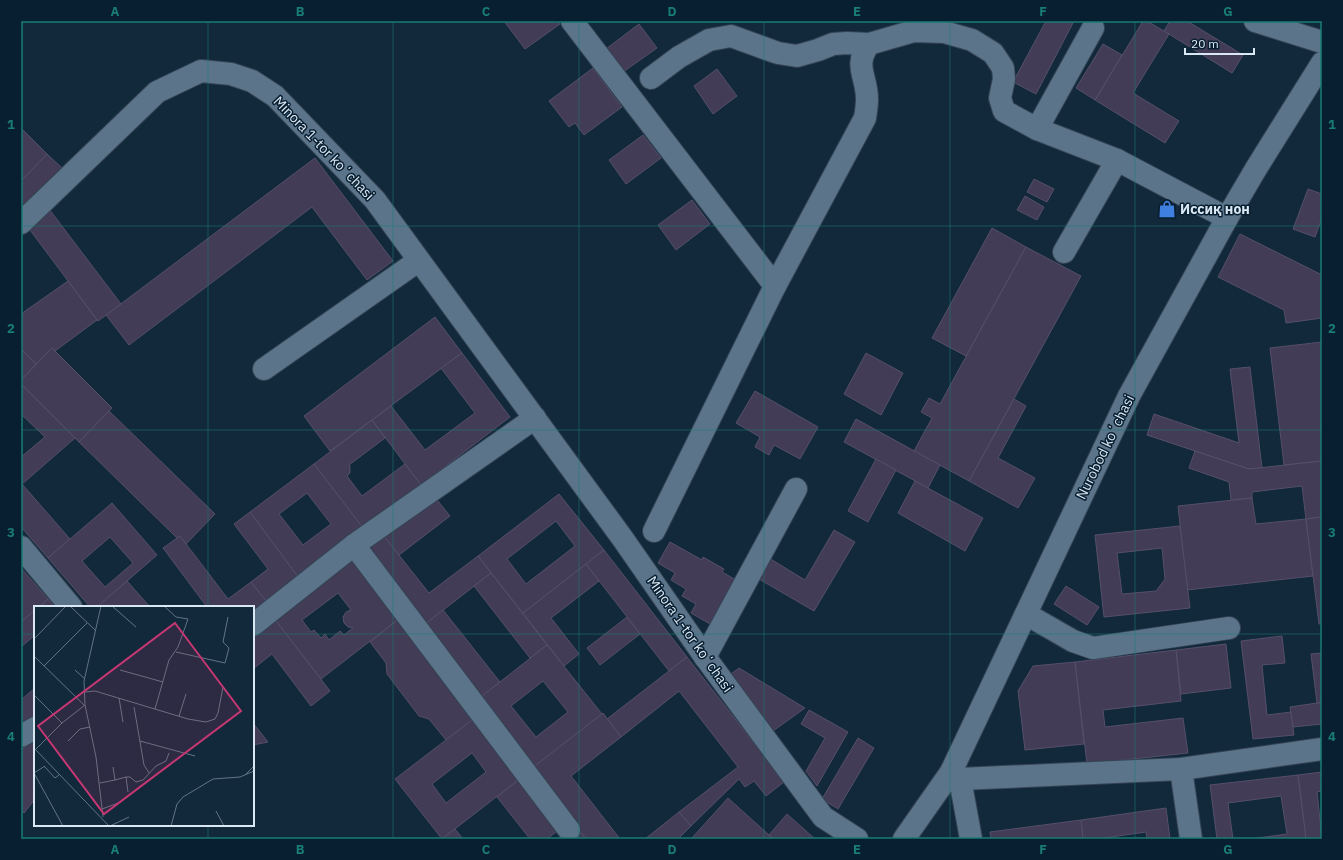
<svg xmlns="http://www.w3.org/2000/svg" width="1343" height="860" font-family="'IBM Plex Sans',sans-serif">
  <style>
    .building { fill: #423c56; stroke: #554f6b; fill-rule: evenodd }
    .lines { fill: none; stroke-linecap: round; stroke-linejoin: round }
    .minor-casing { stroke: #344454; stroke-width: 24 }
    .minor { stroke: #5b748a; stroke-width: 22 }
    .grid { fill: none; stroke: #197c75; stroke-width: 1; stroke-opacity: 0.55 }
    .labels { text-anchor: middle; stroke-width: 3; stroke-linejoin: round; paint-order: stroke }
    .street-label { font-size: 14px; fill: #dae8f4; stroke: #081f31 }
    .poi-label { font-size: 14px; font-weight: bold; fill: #dae8f4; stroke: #081f31; text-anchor: start }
    .inset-road { fill: none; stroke: #627585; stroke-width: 1 }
    .view { fill: #c63772; fill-opacity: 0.15; stroke: #c63772; stroke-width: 2 }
    .inset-edge { fill: none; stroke: #dae8f4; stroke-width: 2 }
    .neatline { fill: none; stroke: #197c75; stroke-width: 1.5 }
    .grid-label { font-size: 13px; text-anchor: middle; font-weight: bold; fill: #197c75 }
  </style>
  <rect width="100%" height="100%" fill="#12283b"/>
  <g class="building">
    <polygon points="504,21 558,21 560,24 525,49"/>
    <polygon points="1046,21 1074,21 1036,94 1013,82"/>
    <polygon points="1143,21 1147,21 1169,34 1133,93 1179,121 1165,143 1095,100"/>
    <polygon points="1170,21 1187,21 1243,55 1232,73 1164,31"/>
    <polygon points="639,24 657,48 623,72 606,49"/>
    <polygon points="1103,44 1122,55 1095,100 1076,88"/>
    <polygon points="593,68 622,107 584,135 575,123 569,127 549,101"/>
    <polygon points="717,69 737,96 713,114 694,86"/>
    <polygon points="21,128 47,154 21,181"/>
    <polygon points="643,135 661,158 626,184 609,160"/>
    <polygon points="47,154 62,168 21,210 21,181"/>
    <polygon points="315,158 393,261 367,280 312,207 129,345 106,315"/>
    <polygon points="1034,179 1054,189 1047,202 1027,192"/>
    <polygon points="1308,189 1322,194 1322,218 1315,237 1293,229"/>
    <polygon points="1025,196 1044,207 1037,220 1017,210"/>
    <polygon points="692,200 710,224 676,250 658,225"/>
    <polygon points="49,209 121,304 98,321 27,226"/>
    <polygon points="992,228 1026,247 966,356 932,338"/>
    <polygon points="1240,234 1322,275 1322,318 1286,323 1284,310 1218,277"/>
    <polygon points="1026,247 1081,276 969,481 914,451 932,418 921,412 929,398 940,404"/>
    <polygon points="68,281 97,320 55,351 52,348 36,364 21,349 21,314"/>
    <polygon points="435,317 462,353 330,451 304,416"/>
    <polygon points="1322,342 1322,461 1284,465 1270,348"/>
    <polygon points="52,348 112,408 79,442 21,385 21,380"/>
    <polygon points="21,349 36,364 21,380"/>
    <polygon points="462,353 510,417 421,485 372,420 391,406 425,450 475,413 441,368"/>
    <polygon points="866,353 903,373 881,415 844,394"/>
    <polygon points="1250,367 1262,468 1249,469 1147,435 1154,414 1239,443 1230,369"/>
    <polygon points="22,385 75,438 21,485 21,457 45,437 21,414"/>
    <polygon points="755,391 818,427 800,459 774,445 769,455 755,447 760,437 736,423"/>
    <polygon points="1014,399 1026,406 998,458 1035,478 1018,508 969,481"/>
    <polygon points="109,411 215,514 186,544 180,536 177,538 79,442"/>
    <polygon points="856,419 940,465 928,488 844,442"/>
    <polygon points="372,420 385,438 349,465 350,466 350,473 347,476 362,496 405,464 421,485 363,528 314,464"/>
    <polygon points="1195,451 1249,469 1322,461 1322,517 1306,519 1302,486 1252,492 1252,498 1231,500 1229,482 1189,468"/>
    <polygon points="876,459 896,470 868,522 848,511"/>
    <path d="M 314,464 L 363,528 L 298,577 L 250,512 ZM 307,493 L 331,524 L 303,545 L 279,514 Z"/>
    <polygon points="915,481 983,518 965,551 898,513"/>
    <polygon points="22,484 70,539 48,558 21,527 21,485"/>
    <path d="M 559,494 L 604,550 L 523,613 L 478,556 ZM 556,521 L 575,546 L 526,584 L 507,559 Z"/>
    <polygon points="434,496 450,516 399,555 383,535"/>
    <polygon points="1252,498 1256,524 1306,519 1313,576 1187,590 1178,506"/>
    <path d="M 112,503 L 157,555 L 97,607 L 90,607 L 48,558 ZM 110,537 L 133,563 L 105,587 L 82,561 Z"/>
    <polygon points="250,512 298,577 266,601 251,582 268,569 234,524"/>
    <polygon points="1322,517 1322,624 1319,624 1306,519"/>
    <path d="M 1180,526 L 1190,608 L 1104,617 L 1095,535 ZM 1162,548 L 1165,579 L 1156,591 L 1122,594 L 1117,553 Z"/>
    <polygon points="834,530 855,542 814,611 752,575 764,555 805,580"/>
    <polygon points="383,535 429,593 478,556 491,573 424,625 365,549"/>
    <polygon points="180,536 228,599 251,582 266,601 253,611 253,607 207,607 163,548"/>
    <polygon points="670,542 702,560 703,557 724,569 722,572 736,580 710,624 691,613 696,604 682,596 686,589 671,580 675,573 658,563"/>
    <polygon points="604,550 687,657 669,671 586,564"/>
    <path d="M 352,556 L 400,618 L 321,679 L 273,617 ZM 338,593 L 351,610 L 346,612 L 343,617 L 344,623 L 348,627 L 353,628 L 344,635 L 340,631 L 329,640 L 325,634 L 321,638 L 314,630 L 311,632 L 302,620 Z"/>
    <polygon points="586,564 599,581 551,618 579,654 564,666 523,613"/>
    <polygon points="21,568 48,599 39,607 35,607 35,610 21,622"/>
    <polygon points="491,573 547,645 530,658 474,586"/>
    <polygon points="127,581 150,607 97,607"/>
    <polygon points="1066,586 1099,607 1087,625 1054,604"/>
    <polygon points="48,599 55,607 39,607"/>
    <polygon points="35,610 35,635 21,647 21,622"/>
    <polygon points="443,610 500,682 480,698 424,625"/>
    <polygon points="273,617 330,691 311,706 272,654 253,669 253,632"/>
    <polygon points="627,617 640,634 600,665 587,648"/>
    <polygon points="400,618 476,717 446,740 429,719 419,716 387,674 386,663 370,642"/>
    <polygon points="1282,636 1285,663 1262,665 1267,715 1291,712 1294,735 1253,739 1241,641"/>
    <polygon points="1226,644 1231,688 1181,694 1176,650"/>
    <path d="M 547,645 L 602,714 L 531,769 L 477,700 ZM 543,681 L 568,712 L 536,737 L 511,706 Z"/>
    <polygon points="1176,650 1181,701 1103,710 1105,727 1183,718 1188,753 1087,764 1075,662"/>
    <polygon points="1322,653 1322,703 1317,703 1311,654"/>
    <polygon points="687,657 784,782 766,796 754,781 745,787 739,779 691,826 679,812 738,767 679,691 621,737 607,719"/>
    <polygon points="1075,662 1084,744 1025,750 1018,691 1033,666"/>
    <polygon points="739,668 805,708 773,731 731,674"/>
    <polygon points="35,688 35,714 21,726 21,700"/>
    <polygon points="1317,703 1322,703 1322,724 1293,727 1290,707"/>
    <polygon points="809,710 848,732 817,786 806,771 825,738 801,724"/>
    <polygon points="603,713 621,737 571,776 620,839 586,839 531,769"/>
    <path d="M 476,717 L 522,777 L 442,839 L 395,779 ZM 472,753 L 486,772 L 446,803 L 432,784 Z"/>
    <polygon points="253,723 268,742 253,745"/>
    <polygon points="858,738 874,748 838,809 822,799"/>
    <polygon points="35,741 35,799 24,813 21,810 21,750"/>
    <polygon points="1322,772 1322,791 1317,792 1322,839 1306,839 1298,775"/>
    <polygon points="1298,775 1306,839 1251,839 1287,834 1281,796 1228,803 1233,839 1217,839 1210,785"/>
    <polygon points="522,777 561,828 547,839 530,839 497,797"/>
    <polygon points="728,798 769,835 773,839 691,839"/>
    <polygon points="1166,808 1170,839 1147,839 1146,832 1097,839 1083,839 1081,820"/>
    <polygon points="679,812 691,826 678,839 645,839"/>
    <polygon points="787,814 815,839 773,839 769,835"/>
    <polygon points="1081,820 1083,839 991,839 990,832"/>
    <polygon points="455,829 463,839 442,839"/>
    <polygon points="579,830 586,839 568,839"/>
  </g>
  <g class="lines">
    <g class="minor-casing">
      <g id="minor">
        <polyline points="572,21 775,286"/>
        <polyline points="1255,21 1322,42"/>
        <polyline points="651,78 679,57 709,40 731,36 778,53 797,56 818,50 833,44 847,43 869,44 914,31 944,32 972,40 993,53 1003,68 1004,79 1000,98 1004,111 1037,129 1093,28"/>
        <polyline points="1037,129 1117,160 1064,252"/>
        <polyline points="1117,160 1227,218"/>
        <polyline points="21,223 157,92 201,71 231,74 252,81 275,96 375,200 623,539 705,657 823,817 857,839"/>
        <polyline points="264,369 418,261"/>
        <path d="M 654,531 L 775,286 L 865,118 C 866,112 867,105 867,99 C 867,76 853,66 869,44"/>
        <polyline points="354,545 569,830"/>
        <polyline points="21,547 71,607"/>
        <polyline points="1026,614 1073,641 1093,648 1229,628"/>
        <polyline points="253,625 354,545 535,418"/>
        <polyline points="705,657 796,489"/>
        <polyline points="21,736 35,728"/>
        <polyline points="1181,769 1191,839"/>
        <polyline points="951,772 960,779 1181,769 1322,749"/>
        <polyline points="960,779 971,839"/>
        <polyline points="904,839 951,772 1129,396 1227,218 1257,167 1322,63"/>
      </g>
    </g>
    <use href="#minor" class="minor"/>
  </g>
  <path class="grid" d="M 208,21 L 208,607M 393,21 L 393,839M 579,21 L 579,839M 764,21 L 764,839M 950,21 L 950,839M 1135,21 L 1135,839M 21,226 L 1322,226M 21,430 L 1322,430M 21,634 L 35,634M 253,634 L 1322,634M 208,825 L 208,839"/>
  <defs>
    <g id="shop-bare" transform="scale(1.38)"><path d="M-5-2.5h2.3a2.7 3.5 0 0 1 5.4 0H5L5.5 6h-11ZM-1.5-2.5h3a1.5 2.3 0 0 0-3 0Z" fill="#3f7fe0" stroke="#081f31" stroke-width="2.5" paint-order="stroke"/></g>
  </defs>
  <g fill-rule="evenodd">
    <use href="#shop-bare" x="1167" y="209"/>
  </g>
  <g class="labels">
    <g class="street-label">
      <text transform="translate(324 148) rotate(46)" y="5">Minora 1-tor koʻchasi</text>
      <text transform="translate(1105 447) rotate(-64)" y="5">Nurobod koʻchasi</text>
      <text transform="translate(690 634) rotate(55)" y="5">Minora 1-tor koʻchasi</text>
    </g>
    <g class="poi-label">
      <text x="1180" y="214">Иссиқ нон</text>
    </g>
  </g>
  <g transform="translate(34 606)">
    <rect width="220" height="220" fill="#12283b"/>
    <path class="inset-road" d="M 36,0 L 61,24M 67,0 L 50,75 L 51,99 L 62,151 L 69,211M 78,0 L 102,21M 0,33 L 32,0M 142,46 L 191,57 L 195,42 L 189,36 L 194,11M 0,50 L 50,99M 10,60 L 53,17M 41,64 L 51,73M 86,64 L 129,76M 51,86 L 61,85 L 154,113 L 172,116 L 181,113 L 184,107 L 189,81M 0,89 L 28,117M 85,92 L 89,116M 100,101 L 110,159 L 115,167M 121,103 L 135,54 L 144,41 L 154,13 L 142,11 L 130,0M 145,110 L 152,88M 34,135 L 46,123 L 56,121M 106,135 L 161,150M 0,142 L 75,220M 1,144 L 28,117 L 51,99M 10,160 L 21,172 L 25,169M 79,161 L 81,174 L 92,171M 0,167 L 29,220M 0,167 L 11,160M 211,169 L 220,160M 66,177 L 81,174M 94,186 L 92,171 L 96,171 L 102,176 L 109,174 L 122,160 L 132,155 L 135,147M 68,203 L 87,196M 182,205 L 190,220M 76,220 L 95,211M 137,220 L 143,198 L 149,191 L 179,173 L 206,171 L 220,165"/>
    <path class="view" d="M 141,17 L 207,105 L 70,208 L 4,120 Z"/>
    <rect width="220" height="220" class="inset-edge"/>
  </g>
  <rect width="1343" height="860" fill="none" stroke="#081f31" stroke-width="44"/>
  <path d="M1185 48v6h69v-6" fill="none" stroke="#dae8f4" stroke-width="2"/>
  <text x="1191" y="48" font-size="12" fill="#dae8f4" stroke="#081f31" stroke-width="3" paint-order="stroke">20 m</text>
  <rect x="22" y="22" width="1299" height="816" class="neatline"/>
  <g class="grid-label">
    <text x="115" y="16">A</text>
    <text x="300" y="16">B</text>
    <text x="486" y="16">C</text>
    <text x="672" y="16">D</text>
    <text x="857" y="16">E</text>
    <text x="1043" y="16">F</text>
    <text x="1228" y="16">G</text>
    <text x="11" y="129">1</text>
    <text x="1332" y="129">1</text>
    <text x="11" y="333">2</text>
    <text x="1332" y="333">2</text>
    <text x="11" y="537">3</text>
    <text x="1332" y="537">3</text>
    <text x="11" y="741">4</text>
    <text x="1332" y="741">4</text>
    <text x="115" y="854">A</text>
    <text x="300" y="854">B</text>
    <text x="486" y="854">C</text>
    <text x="672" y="854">D</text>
    <text x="857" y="854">E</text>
    <text x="1043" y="854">F</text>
    <text x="1228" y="854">G</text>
  </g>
</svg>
